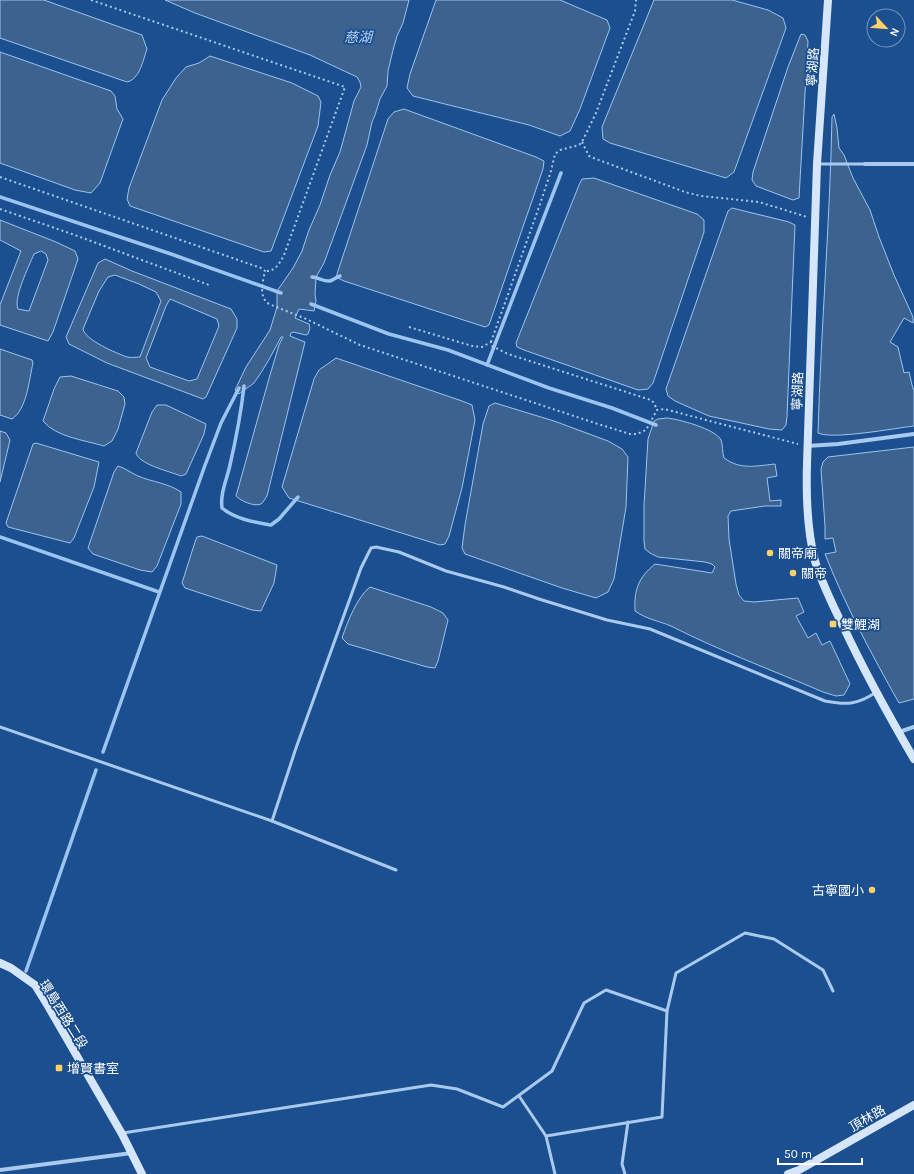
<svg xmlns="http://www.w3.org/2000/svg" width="914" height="1174" font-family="Karla,'Noto Sans TC',sans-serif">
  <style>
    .water { fill: #3c6290; stroke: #9cc4f0; fill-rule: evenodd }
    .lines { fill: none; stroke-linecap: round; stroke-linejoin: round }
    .stream { stroke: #9cc4f0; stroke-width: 3.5 }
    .path { stroke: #a9c9ee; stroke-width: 2; stroke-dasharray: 2 3; stroke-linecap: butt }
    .service { stroke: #a9c9ee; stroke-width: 3 }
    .minor { stroke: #a9c9ee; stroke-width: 4 }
    .secondary { stroke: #d6e6fa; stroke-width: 8 }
    .poi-dot { fill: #ffd166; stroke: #1b4f8f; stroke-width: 1.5 }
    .labels { text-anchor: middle; stroke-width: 3.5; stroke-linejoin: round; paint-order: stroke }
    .street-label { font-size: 13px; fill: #fff; stroke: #1b4f8f }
    .poi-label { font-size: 13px; fill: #fff; stroke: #1b4f8f; text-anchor: start }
    .water-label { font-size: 14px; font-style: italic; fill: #b5d3f5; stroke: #1b4f8f }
  </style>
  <rect width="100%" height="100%" fill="#1b4f8f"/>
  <g class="water">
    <path d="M 0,0 L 44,0 L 142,35 L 147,49 C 143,60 140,79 127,82 L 0,38 Z"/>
    <path d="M 165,0 L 409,0 L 403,23 L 397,36 L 393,50 L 388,71 L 387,86 L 380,99 L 375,115 L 372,122 L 367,145 L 324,263 L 316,277 L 315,294 L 316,301 L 314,311 L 299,309 L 295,318 L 309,324 L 310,328 L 308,334 L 306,335 L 293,332 L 291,333 L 290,336 L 305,342 L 267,496 C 265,498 264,502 261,504 C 254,507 241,501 236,496 L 270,375 L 279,345 L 283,337 L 281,337 C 273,353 264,369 254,383 C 252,385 242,391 239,394 L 235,390 L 246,367 L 270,330 L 277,307 L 277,291 L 293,268 L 302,251 L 309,230 L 320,205 L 330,175 L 340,152 L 354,101 L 361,87 L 360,82 L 357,77 L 310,55 L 195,13 Z"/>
    <polygon points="436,0 560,0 607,20 610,28 580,109 570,131 560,136 529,125 413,96 407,88 410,74"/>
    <polygon points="654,0 732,0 768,10 783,18 786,28 734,172 726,178 610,143 603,139 602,127"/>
    <polygon points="801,34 805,35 808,41 799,198 793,200 756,186 752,180 753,172 788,67"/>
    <polygon points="0,52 111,91 115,96 117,109 123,119 100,183 91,193 75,190 0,163"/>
    <polygon points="210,56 292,83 318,96 321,102 318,126 271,251 264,252 130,206 127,199 129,188 162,100 176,78 186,67 199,63"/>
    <polygon points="404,109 536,157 544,161 543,169 489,325 485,327 344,281 336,277 388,119 394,112"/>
    <path d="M 834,114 L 837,128 L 839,148 L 844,155 L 853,178 L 870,210 L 879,237 L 894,275 L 913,317 L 913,323 L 904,318 L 890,342 L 898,347 L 904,373 L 909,372 L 913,389 L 914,389 L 914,426 C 896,428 832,440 818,433 C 821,327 830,222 832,117 Z"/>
    <polygon points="594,178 697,214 704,220 704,232 653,383 648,389 638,390 524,350 517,347 516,343 579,185 582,179"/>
    <polygon points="732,208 789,222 795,225 787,416 786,425 782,430 769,429 709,416 675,401 668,396 666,389 728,211"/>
    <path d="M 0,220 L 56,242 L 75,251 L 78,259 L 53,332 L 48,341 L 0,325 L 0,305 L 21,251 L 0,240 ZM 41,251 L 46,254 L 48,260 L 29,311 L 18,309 C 13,298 29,266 34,254 Z"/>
    <path d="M 105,259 L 132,271 L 231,309 L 237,319 L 237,328 L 206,397 L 203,399 L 107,363 L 69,344 L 66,337 L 98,263 ZM 115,275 L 139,284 L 156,292 L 161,301 L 140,357 C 136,357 131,358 127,357 C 116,353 85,340 83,329 L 99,291 L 108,277 ZM 170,299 L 217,319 L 219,326 L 197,379 L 189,381 L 150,367 L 146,358 L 166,306 Z"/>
    <path d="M 0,349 L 32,360 L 33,363 C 29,380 27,409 12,419 L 0,415 Z"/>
    <polygon points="336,358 462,401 472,405 475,420 462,488 449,536 445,544 440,545 289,498 282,487 314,379 319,370"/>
    <path d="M 71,376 L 118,391 L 124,397 L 125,404 L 118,429 L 112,441 L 104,446 C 84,440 56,437 43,421 L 54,389 L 60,377 Z"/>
    <polygon points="495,403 554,421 608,441 622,449 628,457 626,507 614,579 608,592 596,598 562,588 465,554 462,548 465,525 483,424 489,406"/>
    <path d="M 157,405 L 166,405 L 206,424 L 204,434 L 186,474 L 181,476 C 169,471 140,465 136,453 L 152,412 Z"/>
    <path d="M 667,418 C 678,419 716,429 721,440 C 723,445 722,452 724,458 C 741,470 755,466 775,464 L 777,476 L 767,478 L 770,501 L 781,500 L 781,506 L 765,506 L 731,511 L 728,516 L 729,539 L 736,584 L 739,595 L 744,601 L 754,602 L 798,598 L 804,612 L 796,616 L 808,638 L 816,633 L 822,645 L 830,641 L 850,684 L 844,695 L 836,696 L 823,692 C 772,670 720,651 671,626 C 659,621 646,619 635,611 C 634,590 638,578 655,564 L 712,573 L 715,567 L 712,564 L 705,562 L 658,557 L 650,553 L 645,549 L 644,541 L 644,506 L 648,439 L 654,421 L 658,419 Z"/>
    <polygon points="0,431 6,433 10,440 0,482"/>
    <polygon points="36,443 99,462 94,487 74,538 70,543 8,527 6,523 33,444"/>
    <path d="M 914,447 L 914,699 L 899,703 C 872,655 845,605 825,554 L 836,552 L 833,538 L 825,539 L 825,526 L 821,469 L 823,462 L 828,457 Z"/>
    <path d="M 118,466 C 125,468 131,473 138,476 C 152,482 168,483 181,492 L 181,504 L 157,566 L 152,572 L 140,570 L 93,554 L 88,548 L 114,472 Z"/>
    <polygon points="202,536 277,565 274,583 261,611 252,610 185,588 182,583 195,542 197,537"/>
    <path d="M 370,587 L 431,607 L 443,613 L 448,620 L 438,661 L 435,668 L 427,667 L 348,644 L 342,638 C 347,623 357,597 370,587 Z"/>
  </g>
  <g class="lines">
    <g class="stream">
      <polyline points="0,197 171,254 281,293"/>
      <path d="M 312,277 C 318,277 324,282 330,281 C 333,280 337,277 340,276"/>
      <polyline points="311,304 389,334 448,350 549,388 612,408 656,425"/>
      <polyline points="487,365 561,173"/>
      <path d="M 244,386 C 241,413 236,439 230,465 C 227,479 220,493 222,508 C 235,519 254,522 271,525 L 279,519 L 298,497"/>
      <polyline points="0,537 159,592"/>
      <polyline points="103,752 204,468 221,423 239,388"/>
      <polyline points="26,971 96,770"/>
    </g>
    <g class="path">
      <path d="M 91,0 L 345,87 L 284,255 C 279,264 276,271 265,271"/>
      <polyline points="582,142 589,156 596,159 685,192 701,196 759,202 807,217"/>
      <path d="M 0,177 L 261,268 L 265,271 C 263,281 258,297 269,304 L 304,318 L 360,345 L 598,424 L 630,434 L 637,434 L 646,430 L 657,410 L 664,409 L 798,444"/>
      <polyline points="0,209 72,234 209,285"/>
      <polyline points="409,327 472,346 482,347 491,342 492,346 508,354 651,400 654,403 657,410"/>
      <polyline points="491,342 539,207 551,171 555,154 560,150 579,145 582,142 596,113 635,11 636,0"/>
    </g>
    <g class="service">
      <polyline points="817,164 865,164"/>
      <polyline points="0,727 272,821 396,870"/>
      <path d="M 272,821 L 296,748 L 361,568 L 371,548 L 376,547 L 399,552 L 446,571 L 504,587 L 539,599 L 607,620 L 650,629 L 825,701 C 847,705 856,705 875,693"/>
      <polyline points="519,1096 546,1136 555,1174"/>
      <polyline points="123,1133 431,1085 457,1089 503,1107 552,1071 584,1003 606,990 667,1011 676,973 745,933 774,939 823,970 833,991"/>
      <polyline points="546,1136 662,1117 667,1011"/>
      <polyline points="625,1174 622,1164 628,1122"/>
    </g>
    <g class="minor">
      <polyline points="865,164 914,164"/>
      <polyline points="807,446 838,444 914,434"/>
      <polyline points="899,732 914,727"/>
      <polyline points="0,1170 132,1153"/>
    </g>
    <g class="secondary">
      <path d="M 828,0 L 817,164 L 807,464 C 806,496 807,530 815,561 C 822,584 833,606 844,628 C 865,673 889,716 914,759"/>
      <polyline points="0,963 11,968 35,985 48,1006 122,1134 142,1174"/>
      <polyline points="788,1174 799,1170 914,1105"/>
    </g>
  </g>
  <g class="poi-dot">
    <circle cx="770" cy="553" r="4"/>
    <circle cx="793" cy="573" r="4"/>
    <rect x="829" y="620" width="8" height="8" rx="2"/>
    <circle cx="872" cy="890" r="4"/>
    <rect x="55" y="1064" width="8" height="8" rx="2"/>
  </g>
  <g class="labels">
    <g class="street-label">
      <text transform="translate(812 67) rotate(-86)" y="5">寧湖路</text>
      <text transform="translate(797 391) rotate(-88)" y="5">寧湖路</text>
      <text transform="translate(64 1014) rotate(58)" y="5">環島西路二段</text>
      <text transform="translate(867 1118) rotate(-30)" y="5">頂林路</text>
    </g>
    <g class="poi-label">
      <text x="778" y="558">關帝廟</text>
      <text x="801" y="578">關帝</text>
      <text x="841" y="629">雙鯉湖</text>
      <text x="864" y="895" text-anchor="end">古寧國小</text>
      <text x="67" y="1073">增賢書室</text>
    </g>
    <g class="water-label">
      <text x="358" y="42">慈湖</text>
    </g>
  </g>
  <g transform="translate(886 28) rotate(116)"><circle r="19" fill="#1b4f8f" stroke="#7695bc"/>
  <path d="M0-3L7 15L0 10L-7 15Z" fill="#ffd166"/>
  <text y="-6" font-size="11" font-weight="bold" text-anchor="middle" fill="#ffffff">N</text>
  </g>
  <path d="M778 1158v6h84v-6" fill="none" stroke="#ffffff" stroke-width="2"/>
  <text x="784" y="1158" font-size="12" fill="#ffffff" stroke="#1b4f8f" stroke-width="3" paint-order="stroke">50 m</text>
</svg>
